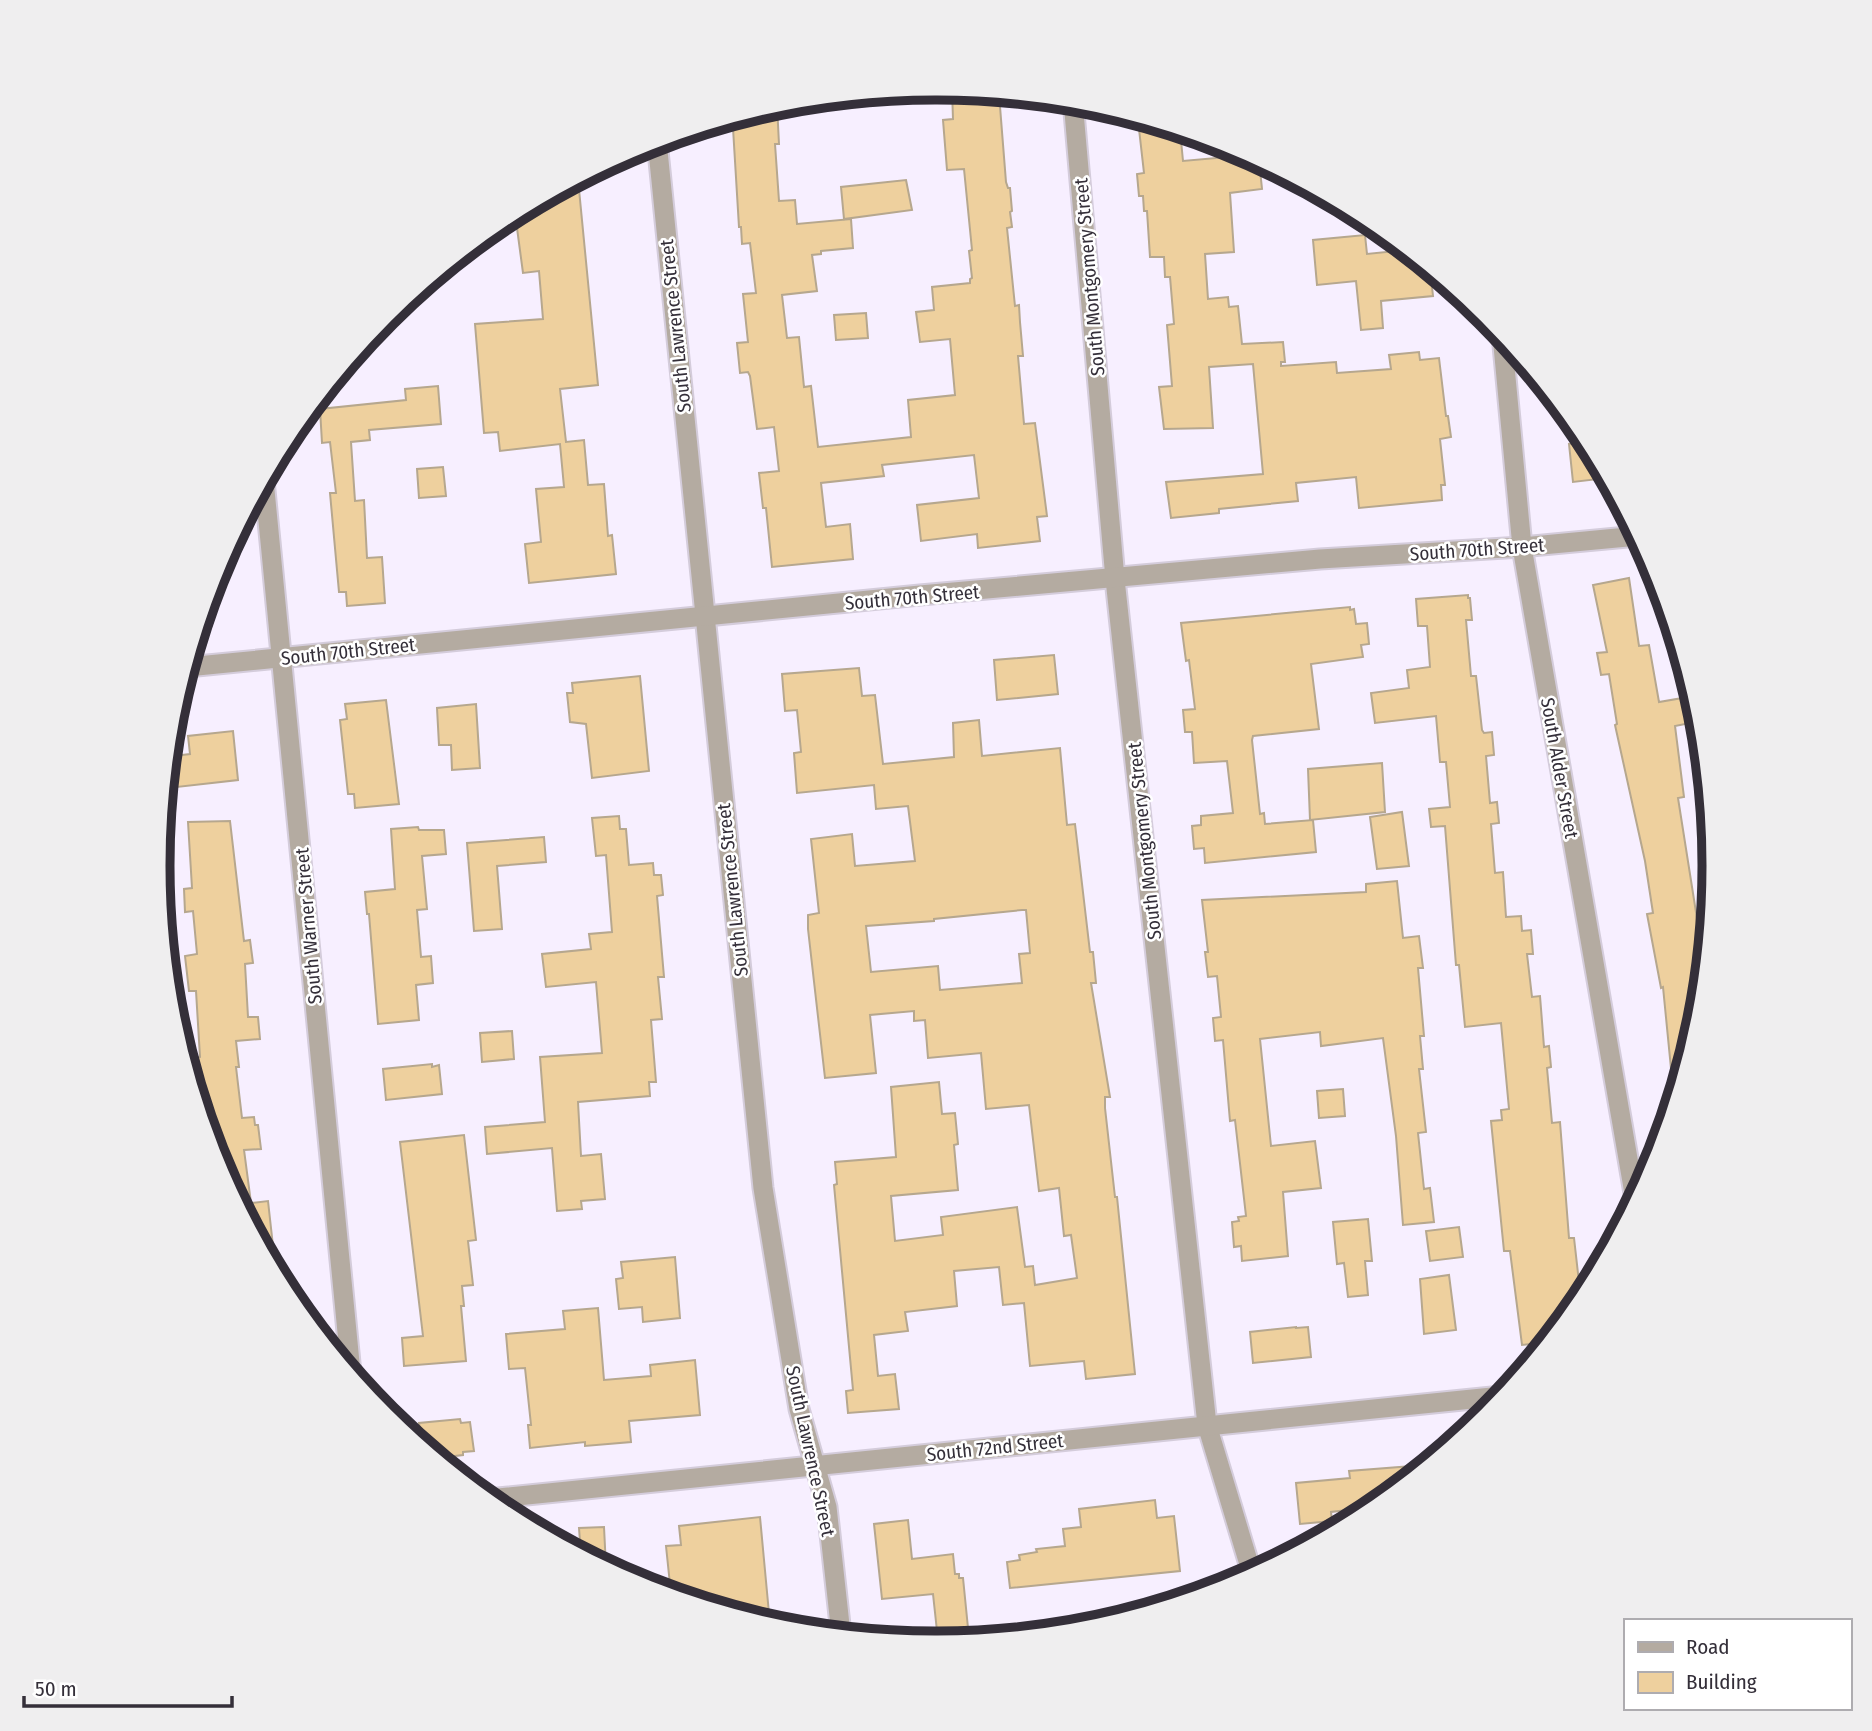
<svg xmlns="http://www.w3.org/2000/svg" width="1872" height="1731" font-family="'Fira Sans Condensed',sans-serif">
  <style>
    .building { fill: #eed09e; stroke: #b6a78e; stroke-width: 2; fill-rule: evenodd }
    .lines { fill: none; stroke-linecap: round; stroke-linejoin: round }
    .minor-casing { stroke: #d4ccdb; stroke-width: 23 }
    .minor { stroke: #b4aba1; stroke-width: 19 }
    .labels { text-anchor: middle; stroke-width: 5; stroke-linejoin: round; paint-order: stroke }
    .street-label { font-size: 19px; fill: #342f39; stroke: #fff }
    .rim { fill: none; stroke: #342f39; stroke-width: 9 }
  </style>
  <rect width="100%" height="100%" fill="#f7efff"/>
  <g class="building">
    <polygon points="952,89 999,94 1006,182 1008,188 1010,188 1012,211 1010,212 1012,227 1007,228 1015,306 1019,305 1020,322 1023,356 1018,356 1024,424 1035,423 1047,516 1037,517 1040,541 978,548 977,534 921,541 917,505 979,498 974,455 882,465 884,476 821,483 826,527 850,524 853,559 772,567 766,508 763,508 759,473 779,471 774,427 757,429 750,376 748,372 740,373 737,343 748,342 743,294 756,293 750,243 742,244 741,227 739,227 733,128 736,128 736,117 777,105 779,144 775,144 779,201 795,200 797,224 851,219 853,248 821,251 821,254 812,255 817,291 782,295 787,338 799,337 804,387 811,386 818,447 911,437 908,400 955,395 950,339 920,342 916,312 934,310 932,287 970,283 970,279 972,278 969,251 972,250 964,169 947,170 943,120 953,119"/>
    <polygon points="1143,119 1180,130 1183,161 1250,155 1259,160 1262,189 1230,193 1234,252 1205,254 1208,299 1228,297 1229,307 1238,306 1242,344 1283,342 1285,362 1281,362 1281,366 1336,362 1337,373 1391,369 1389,355 1419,352 1420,360 1439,358 1446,416 1448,416 1451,437 1440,439 1445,485 1441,485 1442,500 1359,508 1356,477 1296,483 1298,501 1219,509 1219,513 1171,518 1166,482 1263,474 1253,364 1209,367 1213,428 1164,429 1159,387 1172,386 1167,325 1174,324 1170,277 1165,277 1164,257 1150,257 1147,211 1144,211 1143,196 1139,196 1137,174 1144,173 1139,129 1144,129"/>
    <polygon points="578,179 598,385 560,389 566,442 584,440 588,485 604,484 608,536 612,535 616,574 529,583 525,544 541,542 536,489 564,487 560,444 500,451 498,432 484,433 475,324 543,319 539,271 523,273 515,213"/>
    <polygon points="906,180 912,210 844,219 841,187"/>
    <polygon points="1365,235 1367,254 1406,250 1430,269 1433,296 1381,301 1383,328 1361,330 1356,281 1317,285 1313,240"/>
    <polygon points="866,313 868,338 836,340 834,315"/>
    <polygon points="438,386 441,424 369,430 370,440 351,442 355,501 364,500 367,558 382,557 385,603 347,606 346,592 339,592 330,493 336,493 330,442 322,443 320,409 406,400 405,389"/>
    <polygon points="1588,442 1607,478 1573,482 1569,444"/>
    <polygon points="443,467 446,496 419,498 417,469"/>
    <polygon points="1629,578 1639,646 1649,645 1659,702 1694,696 1700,721 1675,726 1684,797 1678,798 1704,963 1699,1018 1674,1099 1663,987 1661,988 1647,914 1653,913 1645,861 1615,725 1617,724 1609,674 1601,675 1597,653 1607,652 1593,585"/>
    <polygon points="1468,595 1468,598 1470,598 1472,620 1466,620 1471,676 1476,676 1482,730 1484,733 1492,732 1494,755 1486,756 1490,803 1497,802 1499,823 1491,824 1495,873 1503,872 1506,917 1521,916 1522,931 1531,930 1533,954 1527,954 1532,997 1540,996 1544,1047 1549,1046 1551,1067 1547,1068 1552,1123 1560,1122 1569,1238 1574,1238 1581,1300 1547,1342 1522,1345 1510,1251 1504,1251 1491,1121 1502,1120 1501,1110 1509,1109 1501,1023 1465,1027 1459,965 1456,965 1445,826 1431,827 1429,809 1450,807 1446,762 1440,762 1436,716 1375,723 1371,693 1409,688 1407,670 1430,667 1427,626 1418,626 1416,599"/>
    <polygon points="1350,607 1350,610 1354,609 1356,624 1367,623 1369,644 1361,645 1363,657 1311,664 1319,729 1253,736 1252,740 1260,814 1264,813 1265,824 1313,820 1316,852 1205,863 1204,848 1194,849 1192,826 1201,825 1201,816 1233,813 1227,761 1194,763 1192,732 1185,732 1183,710 1195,709 1189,660 1186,661 1181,623"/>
    <polygon points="1054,655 1058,694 997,700 994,660"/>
    <path d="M 859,668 L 862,696 L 875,695 L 883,764 L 954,757 L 953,723 L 979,720 L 982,756 L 1060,748 L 1067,825 L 1075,824 L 1090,952 L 1093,952 L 1096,983 L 1091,983 L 1110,1097 L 1105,1097 L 1105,1108 L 1115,1197 L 1117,1197 L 1135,1374 L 1086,1379 L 1084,1361 L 1030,1366 L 1024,1303 L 1003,1305 L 999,1267 L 954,1271 L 957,1306 L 905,1312 L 908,1331 L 874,1335 L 878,1376 L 895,1374 L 899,1409 L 848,1413 L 846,1391 L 853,1390 L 834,1185 L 837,1184 L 835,1162 L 896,1157 L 891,1087 L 939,1082 L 942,1114 L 955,1113 L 958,1144 L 954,1145 L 958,1190 L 891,1196 L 895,1241 L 943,1235 L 941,1217 L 1017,1207 L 1025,1267 L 1033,1266 L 1035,1285 L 1077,1278 L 1071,1235 L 1064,1236 L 1059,1188 L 1039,1191 L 1029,1105 L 986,1109 L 981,1053 L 928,1058 L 925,1020 L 914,1021 L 914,1011 L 870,1015 L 876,1073 L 825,1078 L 808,929 L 808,915 L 819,913 L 811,839 L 852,834 L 855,866 L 915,861 L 908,806 L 876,809 L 874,785 L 797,793 L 794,753 L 801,752 L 797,710 L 785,711 L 782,674 ZM 1022,910 L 1026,910 L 1030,953 L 1019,954 L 1022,983 L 940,990 L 938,966 L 871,972 L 866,926 L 934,921 L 934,919 Z"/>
    <polygon points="640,676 649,771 592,778 586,724 570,722 567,693 573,693 572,683"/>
    <polygon points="386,700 399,804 355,808 354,794 348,794 340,720 347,719 345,704"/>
    <polygon points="476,704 480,768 452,770 451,745 439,745 437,708"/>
    <polygon points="233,731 238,780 177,787 173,756 190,754 188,736"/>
    <polygon points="1382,763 1385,812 1310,820 1308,769"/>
    <polygon points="1402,812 1409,866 1377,869 1370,817"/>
    <polygon points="619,816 620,829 626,829 629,865 653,863 654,875 661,875 663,895 657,896 664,977 658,977 662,1019 651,1020 656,1082 649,1082 650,1096 578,1102 581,1156 601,1154 605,1199 581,1201 582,1209 557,1211 552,1148 487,1154 485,1127 545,1122 540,1057 602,1053 596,982 546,987 542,954 591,949 589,934 612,932 606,855 596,856 592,818"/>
    <polygon points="230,821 244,941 250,940 253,963 245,964 248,1017 258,1017 260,1039 236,1041 239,1067 236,1067 242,1118 254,1117 255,1125 258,1125 261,1149 244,1150 251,1203 268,1201 276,1273 221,1171 218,1140 210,1141 209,1137 205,1093 196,1094 185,1059 200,1057 196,991 189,991 185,956 197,954 193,911 185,912 184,889 192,888 188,822"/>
    <polygon points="418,827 419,830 444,830 446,854 422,856 427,909 417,910 421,957 431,956 433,983 416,985 419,1020 378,1024 369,914 367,914 365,892 395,889 391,829"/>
    <polygon points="544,837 546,862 497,866 502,929 474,931 467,843"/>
    <polygon points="1397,881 1403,938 1419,936 1423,968 1418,968 1424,1036 1420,1036 1423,1069 1419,1069 1426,1132 1418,1133 1424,1189 1430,1188 1434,1222 1403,1225 1396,1136 1383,1038 1321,1046 1320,1032 1260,1039 1271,1146 1315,1141 1321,1188 1283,1192 1288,1256 1242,1261 1241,1246 1234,1247 1232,1222 1239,1221 1238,1217 1246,1216 1235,1120 1230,1121 1223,1040 1215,1041 1213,1018 1221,1017 1217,976 1208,977 1205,952 1208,952 1202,900 1366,892 1366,884"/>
    <polygon points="512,1031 514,1059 482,1062 480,1033"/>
    <polygon points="432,1064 432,1067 439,1065 442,1094 386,1100 383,1069"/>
    <polygon points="1343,1089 1345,1116 1319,1118 1317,1091"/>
    <polygon points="464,1135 476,1240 468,1241 473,1285 462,1286 464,1306 461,1306 466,1361 404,1366 402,1338 423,1336 400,1142"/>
    <polygon points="1368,1219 1372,1261 1365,1261 1368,1295 1348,1297 1344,1263 1337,1264 1333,1222"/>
    <polygon points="1459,1227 1463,1257 1430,1261 1426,1231"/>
    <polygon points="675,1257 680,1318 643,1322 642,1307 619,1309 616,1279 623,1278 621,1262"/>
    <polygon points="1449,1275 1456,1330 1424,1334 1420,1279"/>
    <polygon points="598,1308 604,1380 651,1376 650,1365 695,1360 700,1415 629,1421 631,1442 585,1446 585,1442 530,1448 528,1425 531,1425 525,1368 509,1369 506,1334 565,1329 563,1311"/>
    <polygon points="1296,1327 1296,1328 1308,1327 1311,1357 1253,1363 1250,1332"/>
    <polygon points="460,1419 461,1423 470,1422 474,1451 463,1452 463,1455 438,1458 422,1446 419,1423"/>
    <polygon points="1425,1465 1374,1507 1331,1512 1332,1521 1300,1524 1296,1483 1350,1478 1349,1471"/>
    <polygon points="1155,1500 1157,1518 1174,1516 1180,1571 1010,1588 1007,1562 1020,1560 1019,1555 1037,1552 1036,1549 1065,1546 1063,1529 1081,1527 1079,1509"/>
    <polygon points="760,1517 770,1624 671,1594 666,1546 681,1545 679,1526"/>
    <polygon points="908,1520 912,1559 953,1554 955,1574 959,1574 959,1578 963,1578 968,1628 937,1631 933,1594 882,1599 874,1524"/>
    <polygon points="604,1527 606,1567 581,1554 579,1528"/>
  </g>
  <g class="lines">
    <g class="minor-casing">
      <g id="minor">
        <polyline points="1073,101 1115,579 1207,1425 1252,1574"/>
        <polyline points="657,141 763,1188 799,1409 827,1507 841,1634"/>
        <polyline points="1502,335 1522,547 1635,1199"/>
        <polyline points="264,480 351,1373"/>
        <polyline points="187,667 920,595 1320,559 1522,547 1638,536"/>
        <polyline points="488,1499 1502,1396"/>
      </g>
    </g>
    <use href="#minor" class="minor"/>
  </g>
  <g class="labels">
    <g class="street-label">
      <text transform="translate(1089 277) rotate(-95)" y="7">South Montgomery Street</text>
      <text transform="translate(675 326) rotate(-96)" y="7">South Lawrence Street</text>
      <text transform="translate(1477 549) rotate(-4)" y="7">South 70th Street</text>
      <text transform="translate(912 597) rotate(-5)" y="7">South 70th Street</text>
      <text transform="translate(348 651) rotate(-6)" y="7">South 70th Street</text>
      <text transform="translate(1560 768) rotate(80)" y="7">South Alder Street</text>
      <text transform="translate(1144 841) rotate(-96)" y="7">South Montgomery Street</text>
      <text transform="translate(732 890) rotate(-96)" y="7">South Lawrence Street</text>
      <text transform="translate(308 926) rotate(-95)" y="7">South Warner Street</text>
      <text transform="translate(995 1447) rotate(-6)" y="7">South 72nd Street</text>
      <text transform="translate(811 1451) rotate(78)" y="7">South Lawrence Street</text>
    </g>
  </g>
  <path d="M0 0H1872V1731H0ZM935 100H937A765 765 0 0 1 1702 865V866A765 765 0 0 1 937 1631H935A765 765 0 0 1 170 866V865A765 765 0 0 1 935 100Z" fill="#efeeef" fill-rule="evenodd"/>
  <path class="rim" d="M935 100H937A765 765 0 0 1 1702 865V866A765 765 0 0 1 937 1631H935A765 765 0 0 1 170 866V865A765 765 0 0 1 935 100Z"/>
  <rect x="1624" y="1619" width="228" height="91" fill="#ffffff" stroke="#aeacb0" stroke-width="2"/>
  <rect x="1638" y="1642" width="35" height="10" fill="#b4aba1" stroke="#aeacb0" stroke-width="2"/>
  <text x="1686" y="1654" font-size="21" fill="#342f39">Road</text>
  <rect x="1638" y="1672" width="35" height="21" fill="#eed09e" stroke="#aeacb0" stroke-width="2"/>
  <text x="1686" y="1689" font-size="21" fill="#342f39">Building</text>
  <path d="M24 1696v10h208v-10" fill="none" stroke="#342f39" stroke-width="3.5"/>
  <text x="35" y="1696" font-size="21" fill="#342f39" stroke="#ffffff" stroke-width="5" paint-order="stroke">50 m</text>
</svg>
